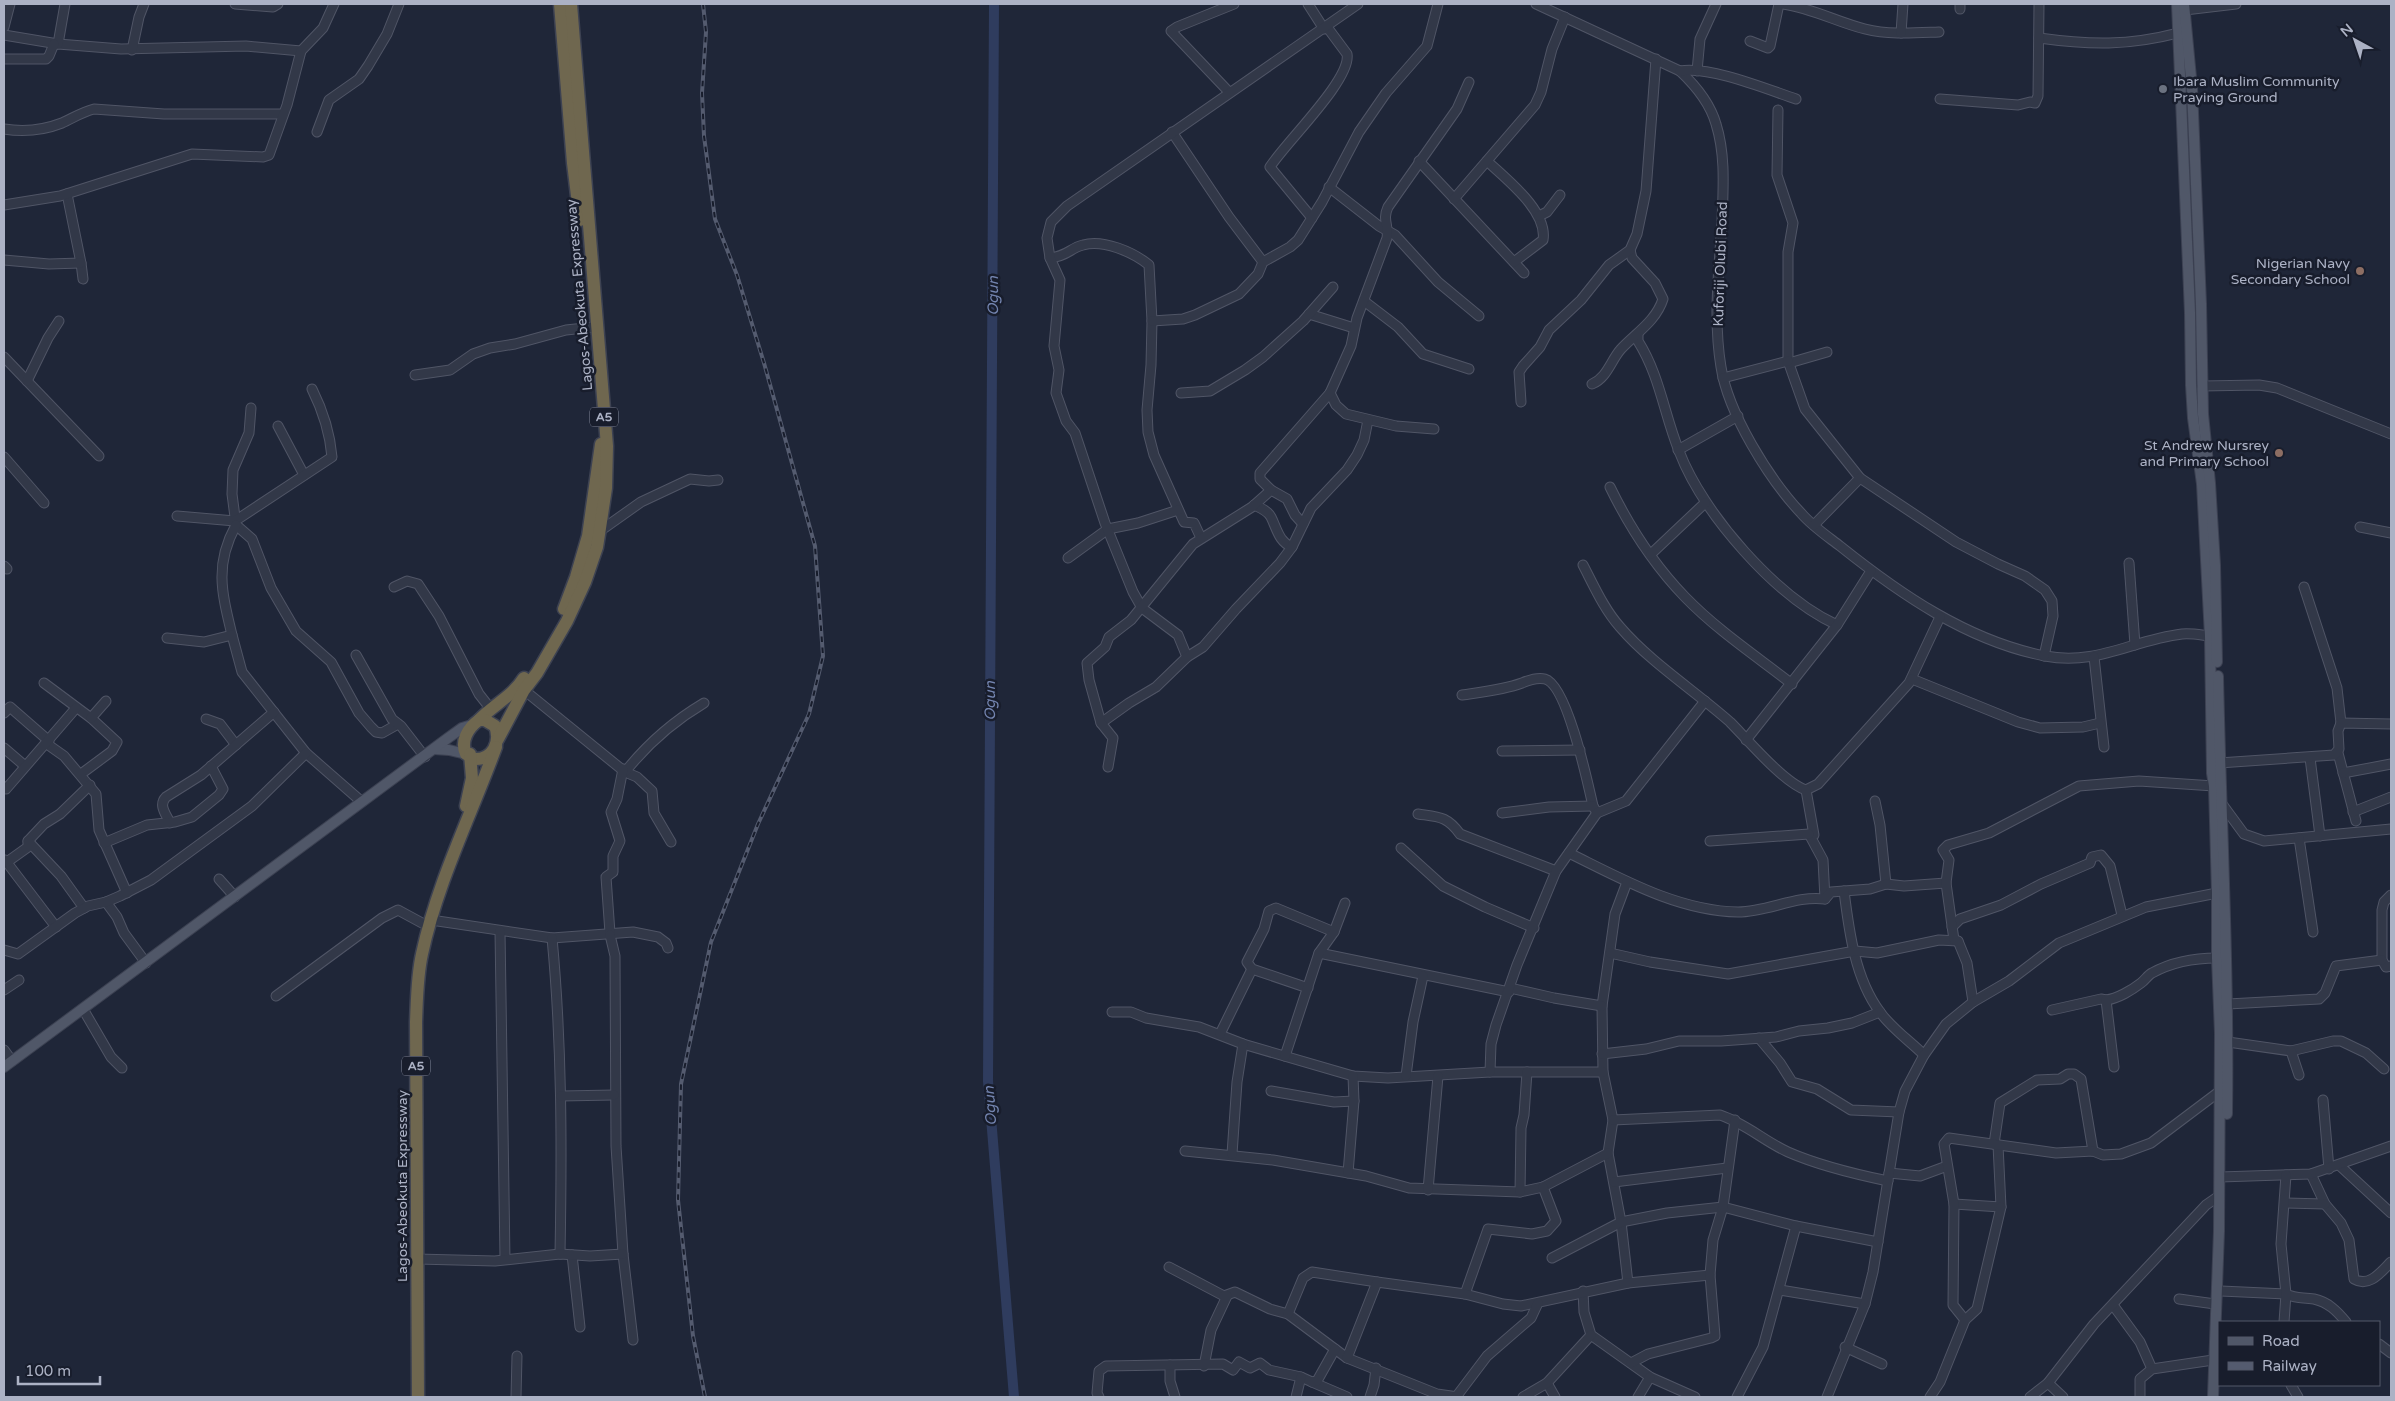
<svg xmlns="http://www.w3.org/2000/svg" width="2395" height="1401" font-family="'Varela Round',sans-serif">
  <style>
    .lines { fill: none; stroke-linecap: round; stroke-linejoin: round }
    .river { stroke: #2f3c5e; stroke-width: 10 }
    .minor-casing { stroke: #505566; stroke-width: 11 }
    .major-casing { stroke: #3c4152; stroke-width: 12 }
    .highway-casing { stroke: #3d4252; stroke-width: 15 }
    .minor { stroke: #323848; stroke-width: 9 }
    .major { stroke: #505768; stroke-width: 10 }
    .highway { stroke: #6f674f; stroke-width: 12 }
    .rail-casing { stroke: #545b6f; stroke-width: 4 }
    .rail { stroke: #181d2c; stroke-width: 2; stroke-dasharray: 5.5; stroke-linecap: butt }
    .worship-dot { fill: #6b7280; stroke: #181d2c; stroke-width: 2 }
    .education-dot { fill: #8d6e63; stroke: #181d2c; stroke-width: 2 }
    .labels { text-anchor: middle; stroke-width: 5; stroke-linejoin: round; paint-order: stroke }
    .shield { fill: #181d2c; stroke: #808597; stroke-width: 1 }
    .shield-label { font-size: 12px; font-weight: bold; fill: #acb2c5 }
    .poi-label { font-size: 14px; fill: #acb2c5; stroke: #181d2c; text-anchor: end }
    .street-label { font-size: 14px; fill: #acb2c5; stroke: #181d2c }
    .water-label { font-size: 15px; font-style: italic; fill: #7384af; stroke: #181d2c }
  </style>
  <rect width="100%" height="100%" fill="#1f2638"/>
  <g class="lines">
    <polyline class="river" points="994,4 988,1081 1014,1397"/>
    <g class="minor-casing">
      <g id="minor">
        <polyline points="235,4 273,7 278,4"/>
        <polyline points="1308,4 1324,29"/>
        <path d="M 1536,4 L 1680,71 C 1696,86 1710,103 1716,124 C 1726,156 1723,190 1722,222 C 1719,270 1713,319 1721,367 C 1728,413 1769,479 1801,513 C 1812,526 1827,536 1840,546 C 1900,594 1968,641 2045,656 C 2097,666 2132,640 2182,634 C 2191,633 2201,635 2210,636"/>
        <path d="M 1783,4 C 1812,8 1837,22 1865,29 C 1889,35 1914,33 1939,32"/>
        <polyline points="1960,9 1960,4"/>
        <polyline points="2185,10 2236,4"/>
        <polyline points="4,27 10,4"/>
        <polyline points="1901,33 1903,4"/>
        <polyline points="4,35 58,44 121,49 246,46 301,51"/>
        <path d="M 2039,38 C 2090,45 2128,46 2178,33"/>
        <polyline points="1750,41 1768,48 1770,46 1779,4"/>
        <polyline points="58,44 65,4"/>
        <polyline points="132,50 139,17 144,4"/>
        <polyline points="4,59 46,59 49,56 54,44"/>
        <path d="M 1680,71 C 1711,66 1766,89 1796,99"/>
        <polyline points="1697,71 1700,39 1716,4"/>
        <polyline points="1229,92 1171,31 1177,27 1234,4"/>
        <polyline points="1940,99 2018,105 2030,102 2035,103 2038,96 2039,4"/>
        <polyline points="1778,110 1777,175 1793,223 1788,252 1788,361 1805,409 1860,478 1956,542 1998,564 2025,576 2045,590 2052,601 2053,616 2044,656"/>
        <path d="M 4,129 C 23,132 44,130 62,123 C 73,118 82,112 94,109 L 164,114 L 283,114"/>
        <polyline points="317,132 329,100 359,79 368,66 387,34 399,4"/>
        <polyline points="1172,132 1229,217 1263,262"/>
        <polyline points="1419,161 1524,273"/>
        <path d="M 1487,161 C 1506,179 1548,211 1543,240 L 1514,262"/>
        <polyline points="1329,187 1379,226 1395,235 1438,282 1479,316"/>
        <polyline points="67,194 81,263 83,279"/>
        <polyline points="1454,199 1535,105 1541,92 1552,49 1565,17"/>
        <polyline points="4,205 60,196 192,154 263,157 269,155 287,105 301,51 323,28 334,4"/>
        <polyline points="1539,216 1547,212 1560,195"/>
        <path d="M 1312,218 L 1270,167 C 1285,143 1352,79 1347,54 L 1327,27"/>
        <path d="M 1050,258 C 1068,256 1070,248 1083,245 C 1103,239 1133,252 1149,265 L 1152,321 L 1151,365 L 1147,410 L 1148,432 L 1154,455 L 1184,522 L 1194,523 L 1201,538"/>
        <polyline points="4,260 49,264 81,263"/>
        <polyline points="1364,301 1398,327 1423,354 1469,369"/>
        <polyline points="1309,314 1354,328"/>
        <polyline points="1152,321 1183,319 1195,315 1239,294 1258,274 1263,262 1290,247 1298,240 1322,202 1359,132 1386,93 1427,46 1438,4"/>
        <path d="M 1638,335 L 1638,341 C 1660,376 1664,414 1679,451 C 1703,514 1776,597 1837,625"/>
        <polyline points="4,357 99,456"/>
        <polyline points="1789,363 1827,352"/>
        <polyline points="415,375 450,370 473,354 490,348 515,344 566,330 594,327"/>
        <polyline points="1723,378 1788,361"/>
        <polyline points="27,381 48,338 59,321"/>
        <path d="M 1592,384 C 1607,378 1611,360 1621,349 C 1636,333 1656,321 1663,299 L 1655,283 L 1632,258 L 1630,250"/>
        <polyline points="2202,386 2259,385 2277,388 2391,434"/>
        <polyline points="1181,393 1210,391 1245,370 1263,357 1303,321 1333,287"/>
        <polyline points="1330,393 1336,405 1346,414 1396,426 1434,429"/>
        <polyline points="1521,402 1519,372 1523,366 1540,347 1549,330 1581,300 1609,265 1630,250 1637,234 1646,191 1656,59"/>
        <polyline points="251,408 249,433 233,470 232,494 236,525 252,539 271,588 296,631 331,662 359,713 371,727 376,732 382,733 398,724"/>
        <polyline points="278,426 304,475"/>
        <polyline points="1678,450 1738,416"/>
        <polyline points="4,457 44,503"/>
        <path d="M 1610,487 C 1629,526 1655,566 1685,597 C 1717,630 1756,656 1792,684"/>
        <path d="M 1254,505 C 1261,508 1268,511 1271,517 C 1277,529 1279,542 1292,547"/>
        <path d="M 177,516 L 235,521 L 332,457 C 330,433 323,411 312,389"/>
        <path d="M 1303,524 L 1295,515 L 1287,499 L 1271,490 L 1260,479 L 1260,473 L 1330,393 L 1351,346 L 1357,318 L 1387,238 C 1389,225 1382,220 1388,207 L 1457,109 L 1469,82"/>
        <polyline points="1814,525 1860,478"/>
        <polyline points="2360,527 2391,533"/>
        <polyline points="600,531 641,502 690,479 709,481 718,480"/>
        <polyline points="1651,554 1705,503"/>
        <polyline points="1068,558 1108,529 1138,523 1178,510"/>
        <polyline points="2129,563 2135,645"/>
        <path d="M 1583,565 C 1594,586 1604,609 1620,627 C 1650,662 1695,691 1730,722 C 1748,740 1784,783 1806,790 L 1818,784 L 1909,683 L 1940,617"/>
        <polyline points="4,566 7,569"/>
        <polyline points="394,587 407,581 418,584 439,616 479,694 490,708"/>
        <polyline points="2304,587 2337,688 2341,723"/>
        <path d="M 232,635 C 222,593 214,565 236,525"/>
        <polyline points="167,638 204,642 232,635 242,672 306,753 362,802"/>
        <polyline points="356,655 392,719 401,726 425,757"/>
        <polyline points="1187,657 1178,635 1142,608 1133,592 1105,523 1075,433 1066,421 1056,393 1059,370 1054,346 1060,280 1050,258 1047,238 1051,222 1067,206 1358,4"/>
        <polyline points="2094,657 2104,747"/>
        <polyline points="1912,679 2018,722 2040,728 2083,727 2100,723"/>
        <polyline points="44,683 91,718 117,742 112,751 81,774"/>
        <polyline points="524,690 625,772 637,777 652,791 654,813 671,842"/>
        <path d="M 1462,695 C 1482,692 1503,690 1522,683 C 1529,680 1537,677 1545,679 C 1567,685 1588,784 1593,806 L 1597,813"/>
        <polyline points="4,713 10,707 49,741"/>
        <polyline points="91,718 106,701"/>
        <polyline points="206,719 220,724 236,745"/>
        <polyline points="1101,723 1129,703 1156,687 1187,657 1203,647 1236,609 1280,563 1292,547 1311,508 1347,470 1357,455 1364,440 1368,420"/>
        <polyline points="1746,740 1837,625 1871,571"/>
        <polyline points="47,744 64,756 96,794 99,830 127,893"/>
        <polyline points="4,748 25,766"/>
        <polyline points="1502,751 1580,750"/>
        <polyline points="2338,753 2356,821"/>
        <polyline points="2310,758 2320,836"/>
        <polyline points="2219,763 2334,755 2339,749 2338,731 2341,723 2391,724"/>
        <polyline points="1108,767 1113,738 1101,723 1089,680 1087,663 1105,647 1109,637 1131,620 1193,544 1252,507 1271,490"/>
        <path d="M 625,772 C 648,743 672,722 704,703"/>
        <polyline points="2343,773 2391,764"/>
        <polyline points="4,787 6,789 76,708"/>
        <polyline points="1806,790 1814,835 1809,834 1823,860 1825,899"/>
        <polyline points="1875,801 1880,825 1886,884"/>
        <polyline points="2222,804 2244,834 2264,841 2391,829"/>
        <polyline points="2353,812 2391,797"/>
        <polyline points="1502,813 1549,807 1593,806"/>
        <path d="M 1418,814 C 1439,817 1447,816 1460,834 L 1556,871"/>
        <path d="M 170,823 C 166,814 158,805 166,797 L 201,775 L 274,712"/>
        <polyline points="2299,838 2313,932"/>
        <polyline points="28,841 44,824 60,814 90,785"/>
        <polyline points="1710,841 1809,834"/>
        <polyline points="104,843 147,825 175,822 192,817 219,795 223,789 211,766"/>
        <polyline points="1401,848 1443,886 1485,907 1534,928"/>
        <path d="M 1569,853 C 1622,879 1678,911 1738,912 C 1768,912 1796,895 1825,899 L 1831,892 L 1870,889 L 1886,884 L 1904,886 L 1946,883"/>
        <polyline points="5,860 56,927"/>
        <polyline points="7,862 28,847 28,841 61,876 84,908"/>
        <polyline points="219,879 235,897"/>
        <polyline points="1627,882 1615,914 1602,1006 1603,1072 1613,1120 1608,1153 1621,1222 1628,1283"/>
        <path d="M 1844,891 C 1849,931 1855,979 1880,1012 C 1891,1028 1910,1041 1924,1055"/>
        <polyline points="2391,895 2384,902 2382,910 2382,960 2386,967 2391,966"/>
        <polyline points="106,902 117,917 124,933 146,963"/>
        <polyline points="431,920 552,938 633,932 658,937 666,943 668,948"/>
        <polyline points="1952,927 1960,919 2001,905 2041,884 2090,863 2092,857 2101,855 2110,866 2122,915"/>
        <polyline points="500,931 505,1259"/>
        <polyline points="610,933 606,877 613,872 613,856 620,841 611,812 617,799 623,769"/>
        <polyline points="610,935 615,956 616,1146 623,1254 633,1340"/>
        <path d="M 552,938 C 562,1043 562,1148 560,1254"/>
        <polyline points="4,950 18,954 75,913 88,906 106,902 120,896 151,880 252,806 306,753"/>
        <polyline points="1319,953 1509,992"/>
        <polyline points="1610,953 1650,962 1728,974 1855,951 1877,953 1939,940 1958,941"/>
        <polyline points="1308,988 1252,969 1247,962 1264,929 1269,911 1276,908 1334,932"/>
        <polyline points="1510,988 1554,998 1602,1006"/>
        <polyline points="4,990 19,980"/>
        <polyline points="276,996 382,918 398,910 422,923"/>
        <polyline points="1973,1002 1967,963 1958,941 1954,940 1946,883 1949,860 1943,850 1948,845 1989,833 2079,786 2139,781 2214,786"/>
        <polyline points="2228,1004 2319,999 2325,993 2336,966 2382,960"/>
        <polyline points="83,1009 111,1057 122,1068"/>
        <polyline points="2052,1010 2101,999 2106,1000"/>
        <polyline points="1112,1012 1131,1012 1146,1018 1199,1027 1243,1044 1353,1076 1388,1078 1490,1072 1603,1072"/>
        <polyline points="1220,1034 1252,969"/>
        <polyline points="1759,1038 1780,1063 1792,1082 1817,1089 1851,1110 1899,1112"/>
        <polyline points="2228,1042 2291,1051 2333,1041 2341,1041 2366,1053 2384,1069"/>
        <polyline points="4,1050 12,1061"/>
        <polyline points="2291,1051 2299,1075"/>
        <polyline points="1602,1054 1646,1049 1679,1041 1721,1041 1776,1037 1799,1031 1828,1028 1852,1023 1880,1012"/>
        <polyline points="1285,1056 1319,953 1334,932 1345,903"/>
        <path d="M 2114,1067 L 2106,1000 C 2117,999 2132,990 2141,983 C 2145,980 2148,975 2152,973 C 2172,962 2195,958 2217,958"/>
        <polyline points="1490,1072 1491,1044 1496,1025 1517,965 1556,871 1597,813 1626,801 1705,701"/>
        <polyline points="1406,1076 1413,1022 1423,976"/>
        <polyline points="1271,1091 1334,1102 1354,1101"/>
        <polyline points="561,1096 614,1095"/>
        <polyline points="2323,1100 2329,1169"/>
        <path d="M 1613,1120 L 1720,1115 C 1745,1123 1764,1141 1788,1152 C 1820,1166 1854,1174 1888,1181"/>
        <polyline points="1994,1144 2000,1103 2037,1080 2060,1079 2068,1074 2074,1074 2081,1079 2093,1151"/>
        <polyline points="1185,1151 1273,1160 1366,1176 1409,1188 1520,1192 1543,1187 1608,1153"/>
        <polyline points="1232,1154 1237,1082 1243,1044"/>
        <polyline points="2339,1165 2391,1213"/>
        <polyline points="1348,1173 1354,1101 1353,1076"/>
        <polyline points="1889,1173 1920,1176 1947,1166"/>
        <path d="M 2311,1174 L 2325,1204 L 2341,1223 L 2349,1240 L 2354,1279 C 2369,1288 2381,1272 2391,1262"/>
        <polyline points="2220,1177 2311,1174 2391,1146"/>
        <polyline points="1614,1182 1727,1168"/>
        <polyline points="1428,1190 1438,1076"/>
        <polyline points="1520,1192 1521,1128 1524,1115 1527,1072"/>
        <polyline points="2285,1203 2325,1204"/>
        <polyline points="1954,1204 2001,1207 1998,1145"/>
        <polyline points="572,1255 580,1327"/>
        <polyline points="1552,1258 1621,1222 1667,1213 1723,1207 1796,1226 1878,1242"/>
        <polyline points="417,1259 495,1261 560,1254 590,1256 623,1254"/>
        <polyline points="1169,1267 1224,1296 1235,1292 1270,1309 1288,1314 1347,1358 1437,1394 1458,1397"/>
        <polyline points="1780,1290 1865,1304"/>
        <polyline points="1583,1291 1584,1312 1591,1335 1650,1377 1695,1397"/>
        <path d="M 2221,1291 L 2286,1294 C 2296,1299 2303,1297 2314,1299 C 2328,1302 2337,1311 2346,1322"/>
        <polyline points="1465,1294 1488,1229 1532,1234 1547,1231 1556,1221 1543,1187"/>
        <polyline points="2179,1299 2215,1304"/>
        <polyline points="2113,1305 2140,1342 2152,1369"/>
        <polyline points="1288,1314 1303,1278 1312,1272 1377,1282"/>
        <polyline points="1965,1320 1953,1305 1954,1204 1944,1144 1949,1138 2056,1153 2093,1151 2103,1155 2121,1154 2151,1143 2220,1091"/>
        <polyline points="2284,1322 2286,1294 2281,1244 2286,1175"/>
        <polyline points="2379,1344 2391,1353"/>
        <polyline points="1845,1347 1882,1364"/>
        <polyline points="1347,1358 1377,1282 1465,1294 1503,1304 1521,1306 1628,1283 1710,1275"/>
        <polyline points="1631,1363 1648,1354 1711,1338 1715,1336 1710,1275 1713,1240 1723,1207 1735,1120"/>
        <polyline points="1170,1365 1170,1381 1175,1397"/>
        <polyline points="1204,1366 1211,1330 1227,1296 1224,1296"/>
        <polyline points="1312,1382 1347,1397"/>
        <polyline points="1547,1383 1555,1397"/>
        <polyline points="2048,1383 2063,1397"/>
        <polyline points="2291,1385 2298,1397"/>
        <polyline points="516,1397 517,1356"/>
        <polyline points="1099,1397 1097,1393 1099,1371 1106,1366 1223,1364 1233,1370 1239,1362 1250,1368 1260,1363 1269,1370 1301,1377 1312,1382 1317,1381 1335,1349"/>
        <polyline points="1296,1397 1301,1377"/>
        <polyline points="1370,1397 1374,1385 1376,1368"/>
        <polyline points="1456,1397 1487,1356 1531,1318 1538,1303"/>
        <polyline points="1523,1397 1547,1383 1591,1335"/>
        <polyline points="1638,1397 1650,1377"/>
        <polyline points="1737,1397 1763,1347 1796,1226"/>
        <polyline points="1827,1397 1865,1304 1873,1272 1899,1112 1905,1091 1924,1055 1946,1024 1973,1002 2009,981 2059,943 2146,907 2217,893"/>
        <polyline points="1930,1397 1940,1382 1965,1320 1977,1309 2001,1207"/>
        <polyline points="2030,1397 2048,1383 2094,1324 2206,1205 2219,1196"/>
        <polyline points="2140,1397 2140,1379 2152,1369 2213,1360"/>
      </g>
    </g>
    <g class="major-casing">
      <g id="major">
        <polyline points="2177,4 2190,313 2191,385 2193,418 2202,484 2210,636 2212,773 2214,786 2217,893 2217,958 2220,1033 2219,1231 2213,1397"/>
        <polyline points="2184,4 2192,88 2201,304 2203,414 2210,483 2215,565 2217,662"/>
        <path d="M 2218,676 C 2221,822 2229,968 2227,1114"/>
        <polyline points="434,749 449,750 466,754"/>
        <polyline points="4,1067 448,738 462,728 472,725"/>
      </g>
    </g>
    <g class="highway-casing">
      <g id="highway">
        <polyline points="560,4 573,163 580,220"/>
        <polyline points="564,609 576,577 588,536 601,444"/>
        <path d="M 479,720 C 493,705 513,696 524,678"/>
        <path d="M 479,720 L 485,720 L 495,726 C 501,742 493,760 474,759 L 466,754 C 460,741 468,728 479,720 Z"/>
        <polyline points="498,739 524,690 537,673 567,621 585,582 597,547 600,528 606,488 607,446 571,4"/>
        <polyline points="466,806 472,778 470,754"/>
        <path d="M 418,1397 L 416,1022 C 417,999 417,976 422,954 C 437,883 471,815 496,747"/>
      </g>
    </g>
    <use href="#minor" class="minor"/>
    <use href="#major" class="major"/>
    <use href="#highway" class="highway"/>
    <g class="rail-casing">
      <polyline id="rail" points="703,4 706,32 702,93 704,136 715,219 737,275 764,363 815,546 823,656 809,714 758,824 711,942 681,1084 678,1200 693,1336 705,1397"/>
    </g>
    <use href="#rail" class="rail"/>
  </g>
  <circle class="worship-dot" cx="2163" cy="89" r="5"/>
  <g class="education-dot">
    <circle cx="2360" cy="271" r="5"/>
    <circle cx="2279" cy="453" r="5"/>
  </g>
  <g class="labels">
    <g class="shield">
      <rect x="590" y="407.5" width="28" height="19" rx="4"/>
      <rect x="402" y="1056.5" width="28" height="19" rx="4"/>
    </g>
    <g class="shield-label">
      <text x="604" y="421">A5</text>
      <text x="416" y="1070">A5</text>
    </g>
    <g class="poi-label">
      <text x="2173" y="86" text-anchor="start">Ibara Muslim Community<tspan x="2173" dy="16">Praying Ground</tspan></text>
      <text x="2350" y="268">Nigerian Navy<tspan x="2350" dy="16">Secondary School</tspan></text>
      <text x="2269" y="450">St Andrew Nursrey<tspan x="2269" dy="16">and Primary School</tspan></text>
    </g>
    <g class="street-label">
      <text transform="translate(1720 264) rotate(-88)" y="5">Kuforiji Olubi Road</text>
      <text transform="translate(579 295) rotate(-95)" y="5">Lagos-Abeokuta Expressway</text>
      <text transform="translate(402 1186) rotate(-90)" y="5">Lagos-Abeokuta Expressway</text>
    </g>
    <g class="water-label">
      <text transform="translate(993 296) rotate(-90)" y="5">Ogun</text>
      <text transform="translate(990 701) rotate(-90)" y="5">Ogun</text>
      <text transform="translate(990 1106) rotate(-94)" y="5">Ogun</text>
    </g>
  </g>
  <rect width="2395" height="1401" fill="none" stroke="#acb2c5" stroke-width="10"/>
  <rect x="2218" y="1321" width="162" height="65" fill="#181d2c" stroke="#535969"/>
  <rect x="2228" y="1337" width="25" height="8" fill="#505768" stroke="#535969"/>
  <text x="2262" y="1346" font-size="15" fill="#acb2c5">Road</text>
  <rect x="2228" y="1362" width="25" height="8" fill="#545b6f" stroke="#535969"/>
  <text x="2262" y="1371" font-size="15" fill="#acb2c5">Railway</text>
  <g transform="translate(2355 40) rotate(320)" stroke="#181d2c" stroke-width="4" paint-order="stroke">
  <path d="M0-4L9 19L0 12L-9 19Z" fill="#acb2c5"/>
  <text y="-8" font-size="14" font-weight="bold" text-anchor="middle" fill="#acb2c5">N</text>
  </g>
  <path d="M18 1376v8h82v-8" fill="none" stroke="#acb2c5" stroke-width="2.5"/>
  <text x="25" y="1376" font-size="15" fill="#acb2c5" stroke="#181d2c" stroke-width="4" paint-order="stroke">100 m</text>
</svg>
